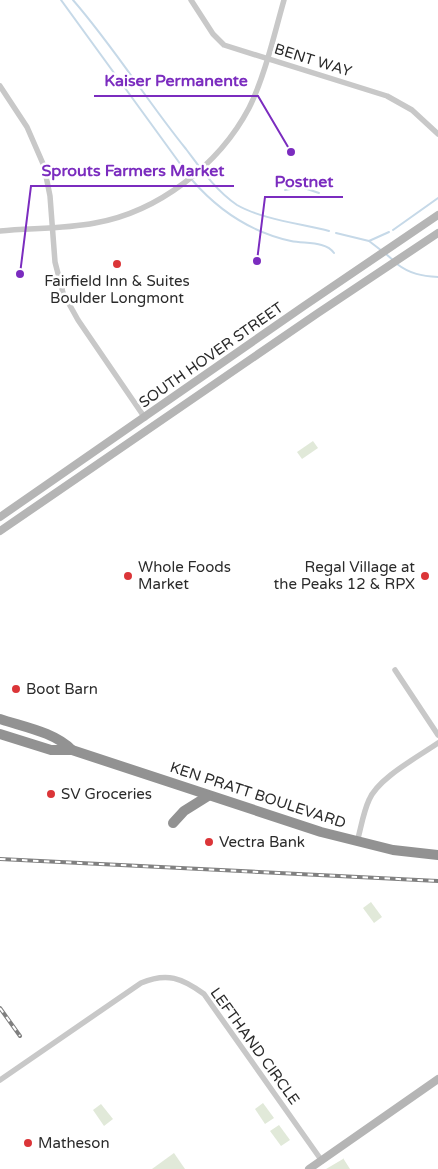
<svg xmlns="http://www.w3.org/2000/svg" width="438" height="1169" font-family="'Varela Round',sans-serif">
  <style>
    .green { fill: #e1e9d9 }
    .lines { fill: none; stroke-linecap: round; stroke-linejoin: round }
    .stream { stroke: #c6d9e8; stroke-width: 2 }
    .street { stroke: #c8c8c8; stroke-width: 5.5 }
    .secondary { stroke: #b5b5b5; stroke-width: 8 }
    .highway { stroke: #929292; stroke-width: 10 }
    .rail-casing { stroke: #808080; stroke-width: 4 }
    .rail { stroke: #fff; stroke-width: 2; stroke-dasharray: 5.5; stroke-linecap: butt }
    .poi-dot { fill: #db3538; stroke: #fff; stroke-width: 2 }
    .labels { text-anchor: middle; stroke-width: 5; stroke-linejoin: round; paint-order: stroke }
    .street-label { font-size: 15px; fill: #2b2b2b; stroke: #fff }
    .poi-label { font-size: 15px; fill: #2b2b2b; stroke: #fff; text-anchor: start }
    .leader { fill: none; stroke: #7b2cbf; stroke-width: 2 }
    .callout-dot { fill: #7b2cbf; stroke: #fff; stroke-width: 2 }
    .callout-label { font-size: 16px; text-anchor: middle; font-weight: bold; fill: #7b2cbf; stroke: #fff; stroke-width: 5; stroke-linejoin: round; paint-order: stroke }
  </style>
  <rect width="100%" height="100%" fill="#fff"/>
  <g class="green">
    <polygon points="313,441 318,448 302,459 297,452"/>
    <polygon points="371,902 382,917 374,923 363,908"/>
    <polygon points="263,1103 274,1118 265,1124 255,1109"/>
    <polygon points="101,1104 113,1119 104,1126 93,1110"/>
    <polygon points="279,1125 290,1140 281,1146 270,1131"/>
    <polygon points="174,1153 185,1169 152,1169"/>
    <polygon points="343,1158 350,1169 326,1169 343,1159"/>
  </g>
  <g class="lines">
    <g class="stream">
      <polyline points="61,0 189,176"/>
      <path d="M 73,0 C 114,47 147,101 186,149 C 201,169 216,191 237,205 C 261,219 302,224 329,231"/>
      <path d="M 192,180 C 219,211 250,232 291,241 C 305,244 326,241 334,253"/>
      <polyline points="285,190 301,187 319,193"/>
      <polyline points="393,230 438,198"/>
      <polyline points="336,233 369,241 382,251"/>
      <polyline points="369,241 389,232"/>
      <polyline points="386,254 394,261"/>
      <path d="M 397,264 C 410,274 422,276 438,277"/>
    </g>
    <g class="street">
      <polyline points="191,0 213,34 224,45 387,96 412,110 438,134"/>
      <polyline points="0,86 27,127 44,166 50,196 55,262 63,293 78,320 145,418"/>
      <path d="M 0,231 C 31,228 64,229 95,223 C 158,212 219,165 249,108 C 265,76 274,35 284,0"/>
      <polyline points="395,670 438,735"/>
      <path d="M 357,842 C 361,828 363,813 369,800 C 378,778 418,757 438,743"/>
      <path d="M 0,1080 L 141,983 C 167,972 182,978 204,994 L 322,1161"/>
    </g>
    <g class="secondary">
      <polyline points="0,517 304,306 438,215"/>
      <polyline points="0,531 318,313 438,233"/>
      <polyline points="309,1169 438,1079"/>
    </g>
    <g class="highway">
      <path d="M 0,719 C 24,727 54,732 72,750"/>
      <polyline points="0,734 51,750 72,750 321,832 393,850 438,855"/>
      <polyline points="173,823 184,811 208,796"/>
    </g>
    <g class="rail-casing">
      <g id="rail">
        <polyline points="0,859 438,881"/>
        <polyline points="0,1008 20,1036"/>
      </g>
    </g>
    <use href="#rail" class="rail"/>
  </g>
  <g class="poi-dot">
    <circle cx="117" cy="264" r="5"/>
    <circle cx="128" cy="576" r="5"/>
    <circle cx="425" cy="576" r="5"/>
    <circle cx="16" cy="689" r="5"/>
    <circle cx="51" cy="794" r="5"/>
    <circle cx="209" cy="842" r="5"/>
    <circle cx="28" cy="1143" r="5"/>
  </g>
  <g class="labels">
    <g class="street-label">
      <text transform="translate(313 60) rotate(17)" y="5">BENT WAY</text>
      <text transform="translate(211 355) rotate(-35)" y="5">SOUTH HOVER STREET</text>
      <text transform="translate(258 795) rotate(18)" y="5">KEN PRATT BOULEVARD</text>
      <text transform="translate(255 1046) rotate(54)" y="5">LEFTHAND CIRCLE</text>
    </g>
    <g class="poi-label">
      <text x="117" y="286" text-anchor="middle">Fairfield Inn &amp; Suites<tspan x="117" dy="17">Boulder Longmont</tspan></text>
      <text x="138" y="572">Whole Foods<tspan x="138" dy="17">Market</tspan></text>
      <text x="415" y="572" text-anchor="end">Regal Village at<tspan x="415" dy="17">the Peaks 12 &amp; RPX</tspan></text>
      <text x="26" y="694">Boot Barn</text>
      <text x="61" y="799">SV Groceries</text>
      <text x="219" y="847">Vectra Bank</text>
      <text x="38" y="1148">Matheson</text>
    </g>
  </g>
  <path class="leader" d="M291 152L258 96H94M20 274L31 186H234M257 261L265 197H343"/>
  <g class="callout-dot">
    <circle cx="291" cy="152" r="5"/>
    <circle cx="20" cy="274" r="5"/>
    <circle cx="257" cy="261" r="5"/>
  </g>
  <g class="callout-label">
    <text x="176" y="86">Kaiser Permanente</text>
    <text x="133" y="176">Sprouts Farmers Market</text>
    <text x="304" y="187">Postnet</text>
  </g>
</svg>
